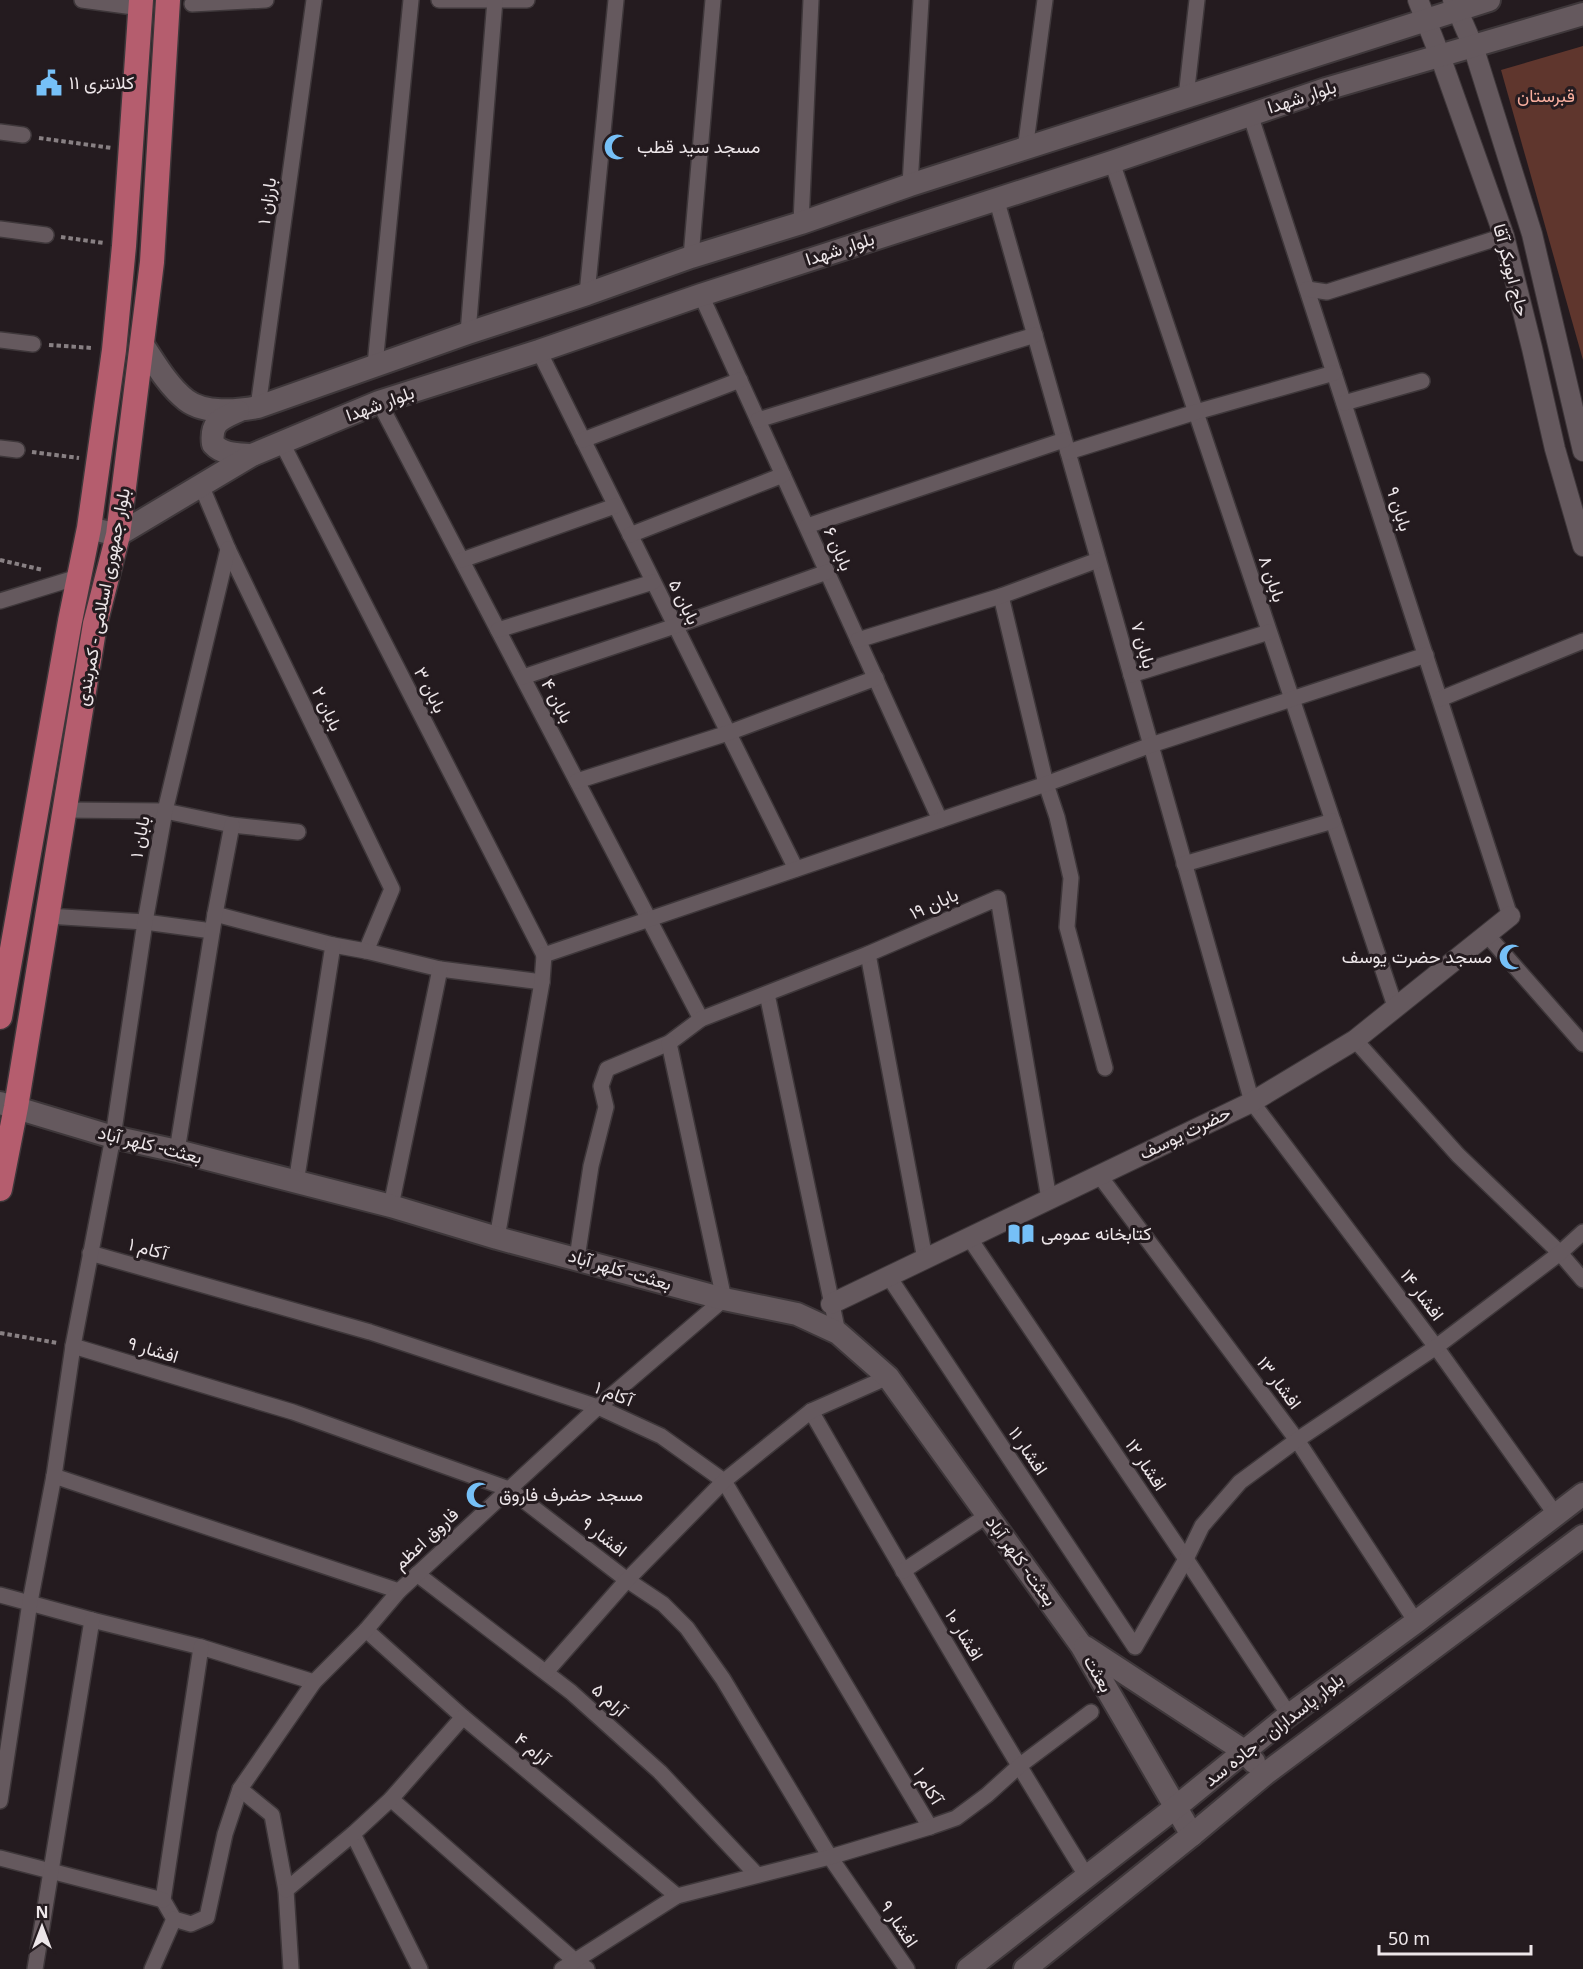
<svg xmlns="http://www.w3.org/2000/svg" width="1583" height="1969" font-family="'Noto Sans',Vazirmatn,sans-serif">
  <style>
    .green { fill: #5f362d }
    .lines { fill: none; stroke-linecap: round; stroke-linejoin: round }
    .minor-casing { stroke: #3e373a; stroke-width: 18 }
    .tertiary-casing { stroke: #3e373a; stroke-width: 22 }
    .secondary-casing { stroke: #3e373a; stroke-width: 26 }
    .primary-casing { stroke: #3e373a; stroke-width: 27 }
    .path { stroke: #888083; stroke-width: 4; stroke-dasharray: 4.5 3; stroke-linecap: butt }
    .minor { stroke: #65595e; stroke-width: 15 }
    .tertiary { stroke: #65595e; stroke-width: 20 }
    .secondary { stroke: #65595e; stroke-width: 22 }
    .primary { stroke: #b55d6e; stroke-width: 24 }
    .labels { text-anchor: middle; stroke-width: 6; stroke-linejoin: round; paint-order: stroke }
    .poi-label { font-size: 18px; fill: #ede6e9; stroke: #241b1f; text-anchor: start }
    .park-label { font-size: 18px; fill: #f8ae9e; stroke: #241b1f }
    .street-label { font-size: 18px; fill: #ede6e9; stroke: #241b1f }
  </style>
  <rect width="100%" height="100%" fill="#241b1f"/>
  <polygon class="green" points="1583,46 1583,360 1501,70"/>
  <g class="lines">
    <g class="minor-casing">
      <g id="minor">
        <polyline points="82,0 141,8"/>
        <polyline points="439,0 527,0"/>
        <polyline points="192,4 266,0"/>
        <polyline points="1186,97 1197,0"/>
        <polyline points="1250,114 1510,916"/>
        <polyline points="0,132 23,135"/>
        <polyline points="1025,150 1045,0"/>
        <polyline points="1112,162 1396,1009"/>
        <polyline points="910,185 921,0"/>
        <polyline points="996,198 1252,1102 1436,1347 1556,1515"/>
        <polyline points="801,223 811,0"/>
        <polyline points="0,229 46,235"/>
        <polyline points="691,257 713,0"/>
        <polyline points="1307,289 1327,292 1504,236"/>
        <polyline points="587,294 616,0"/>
        <polyline points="701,295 940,820"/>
        <polyline points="468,333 495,0"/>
        <polyline points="0,340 33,344"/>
        <polyline points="539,351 796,869"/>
        <polyline points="375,365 411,0"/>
        <polyline points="379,402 701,1019"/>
        <polyline points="1344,403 1422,381"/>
        <polyline points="258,407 314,0"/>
        <polyline points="758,420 1035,335"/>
        <polyline points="583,440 740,380"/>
        <polyline points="282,443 544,955"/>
        <polyline points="0,448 17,450"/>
        <polyline points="1068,452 1196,412 1334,373"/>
        <polyline points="201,485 228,549 392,889 366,951"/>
        <polyline points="807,526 1064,440"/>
        <polyline points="630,535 783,475"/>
        <polyline points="462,560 615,506"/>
        <polyline points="1001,596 1046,784 1057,817 1071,878 1067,927 1105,1068"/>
        <polyline points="0,601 78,577"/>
        <polyline points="498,630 653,582"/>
        <polyline points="858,640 1001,596 1098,560"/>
        <polyline points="1131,675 1269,632"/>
        <polyline points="523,677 675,626 827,572"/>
        <polyline points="1440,699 1583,641"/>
        <polyline points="577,781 728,733 876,678"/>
        <polyline points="65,810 165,811 232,825 298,832"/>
        <polyline points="1184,864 1333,821"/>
        <polyline points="215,914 333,945 366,951 440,969 542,982"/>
        <polyline points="47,916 145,922 212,931"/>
        <polyline points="1488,936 1583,1044"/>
        <polyline points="868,954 925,1259"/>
        <polyline points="544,955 1046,784 1151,745 1426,655"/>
        <polyline points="767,994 838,1333"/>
        <polyline points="1355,1040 1458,1155 1560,1253 1583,1280"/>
        <polyline points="177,1151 215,914 232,825"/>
        <polyline points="1099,1175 1297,1440 1416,1622"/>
        <polyline points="296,1183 333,945"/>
        <polyline points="391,1206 440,969"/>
        <polyline points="497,1238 542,982 544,955"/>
        <polyline points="970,1239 1186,1559 1289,1715"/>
        <polyline points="90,1253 370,1332 598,1407 661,1436 724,1481 930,1827"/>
        <polyline points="577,1258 591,1166 606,1107 601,1086 607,1069 669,1043 701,1019 868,954 998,898 1049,1199"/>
        <polyline points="889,1277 1135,1647 1186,1559 1202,1526 1240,1482 1297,1440 1436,1347 1560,1253 1583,1232"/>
        <polyline points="73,1346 293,1412 509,1489 627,1580 663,1604 687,1628 723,1679 830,1857 907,1969"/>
        <path d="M 811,1411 C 901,1568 992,1723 1087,1877"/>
        <polyline points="54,1476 399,1591"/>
        <polyline points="903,1571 988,1515"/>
        <polyline points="417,1574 571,1692 660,1772 757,1875"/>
        <polyline points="0,1595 92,1620 201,1647 314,1682"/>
        <polyline points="366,1630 463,1717 677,1896"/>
        <polyline points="201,1647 163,1900 174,1919 191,1924 207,1917 225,1834 240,1789 314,1682 366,1630 399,1591 598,1407 724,1299 669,1043"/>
        <polyline points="546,1672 627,1580 724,1481 811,1411 888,1377"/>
        <polyline points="240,1789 272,1815 286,1890 291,1969"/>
        <polyline points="391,1799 574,1960 587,1969"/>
        <polyline points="0,1801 30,1602 54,1476 73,1346 113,1137 145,922 165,811 228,549"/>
        <polyline points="353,1834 420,1969"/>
        <polyline points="0,1858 163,1900"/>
        <polyline points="286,1890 353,1834 391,1799 463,1717"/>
        <polyline points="35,1969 92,1620"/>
        <polyline points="152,1969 174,1919"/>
        <polyline points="562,1969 677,1896 830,1857 930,1827 956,1818 987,1795 1019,1766 1091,1712"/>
      </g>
    </g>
    <g class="tertiary-casing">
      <g id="tertiary">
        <polyline points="1418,0 1440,56 1504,236 1532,348 1555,449 1583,546"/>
        <polyline points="1453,0 1473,46 1532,234 1583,451"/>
        <polyline points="831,1304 1252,1102 1355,1040 1510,916"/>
      </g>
    </g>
    <g class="secondary-casing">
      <g id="secondary">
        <path d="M 143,345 C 155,363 168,386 186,400 C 204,414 237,411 258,407 L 468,333 L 587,294 L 691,257 L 801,223 L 910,185 L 1489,0"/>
        <path d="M 238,411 C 221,419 210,422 213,444 C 223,455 238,454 252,455"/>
        <polyline points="89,528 118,535 252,455 379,402 539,351 701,295 1112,162 1326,89 1583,14"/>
        <polyline points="0,1103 113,1137 177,1151 391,1206 497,1238 724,1299 797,1314 838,1333 888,1377 1081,1645 1192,1835"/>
        <polyline points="1085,1647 1244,1751 1254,1762"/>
        <polyline points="968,1969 1176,1807 1289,1715 1416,1622 1583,1494"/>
        <polyline points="1025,1969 1192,1835 1265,1774 1583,1536"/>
      </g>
    </g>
    <g class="primary-casing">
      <g id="primary">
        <polyline points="0,1017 70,621 89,528 114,350 124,246 141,0"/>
        <polyline points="0,1189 16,1107 95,624 118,535 152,262 168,0"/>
      </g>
    </g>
    <g class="path">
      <polyline points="39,138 112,148"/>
      <polyline points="61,237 104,243"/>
      <polyline points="49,345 92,348"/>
      <polyline points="32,452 79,458"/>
      <polyline points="0,560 43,570"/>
      <polyline points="0,1333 58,1343"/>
    </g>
    <use href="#minor" class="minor"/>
    <use href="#tertiary" class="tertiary"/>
    <use href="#secondary" class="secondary"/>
    <use href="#primary" class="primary"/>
  </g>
  <defs>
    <g id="civic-bare" transform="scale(2.07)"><path d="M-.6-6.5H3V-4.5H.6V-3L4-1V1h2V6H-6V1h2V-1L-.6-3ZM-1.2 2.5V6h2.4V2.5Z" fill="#76c0f7" stroke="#241b1f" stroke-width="2.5" paint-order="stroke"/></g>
    <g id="mosque-bare" transform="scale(2.07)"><path d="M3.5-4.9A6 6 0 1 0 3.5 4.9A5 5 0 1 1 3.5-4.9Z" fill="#76c0f7" stroke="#241b1f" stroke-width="2.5" paint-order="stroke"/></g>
    <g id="library-bare" transform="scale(2.07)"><path d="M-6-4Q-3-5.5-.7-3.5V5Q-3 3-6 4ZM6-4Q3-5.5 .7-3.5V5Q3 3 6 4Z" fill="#76c0f7" stroke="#241b1f" stroke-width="2.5" paint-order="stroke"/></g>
  </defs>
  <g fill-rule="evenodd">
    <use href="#civic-bare" x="49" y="83"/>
    <use href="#mosque-bare" x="617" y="147"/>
    <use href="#mosque-bare" x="1512" y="957"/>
    <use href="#library-bare" x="1021" y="1234"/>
    <use href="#mosque-bare" x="479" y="1495"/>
  </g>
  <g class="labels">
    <g class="poi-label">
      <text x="69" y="89">کلانتری ۱۱</text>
      <text x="637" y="153">مسجد سید قطب</text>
      <text x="1492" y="963" text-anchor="end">مسجد حضرت یوسف</text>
      <text x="1041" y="1240">کتابخانه عمومی</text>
      <text x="499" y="1501">مسجد حضرف فاروق</text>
    </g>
    <g class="park-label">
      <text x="1546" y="102">قبرستان</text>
    </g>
    <g class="street-label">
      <text transform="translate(1302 97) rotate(-18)" y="6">بلوار شهدا</text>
      <text transform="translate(267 201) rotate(-82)" y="6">بارزان ۱</text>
      <text transform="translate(840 249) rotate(-18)" y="6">بلوار شهدا</text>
      <text transform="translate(1511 270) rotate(75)" y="6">حاج ابوبکر آقا</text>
      <text transform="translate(380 404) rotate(-20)" y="6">بلوار شهدا</text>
      <text transform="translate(1399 509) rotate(72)" y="6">بابان ۹</text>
      <text transform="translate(838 549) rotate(66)" y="6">بابان ۶</text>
      <text transform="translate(1272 579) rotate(71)" y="6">بابان ۸</text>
      <text transform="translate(103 597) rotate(-79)" y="6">بلوار جمهوری اسلامی - کمربندی</text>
      <text transform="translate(684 602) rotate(64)" y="6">بابان ۵</text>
      <text transform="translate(1143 645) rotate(74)" y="6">بابان ۷</text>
      <text transform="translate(430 690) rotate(63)" y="6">بابان ۳</text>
      <text transform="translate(557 701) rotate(62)" y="6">بابان ۴</text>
      <text transform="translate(327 709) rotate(64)" y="6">بابان ۲</text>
      <text transform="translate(140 837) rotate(-80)" y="6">بابان ۱</text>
      <text transform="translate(934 904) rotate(-24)" y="6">بابان ۱۹</text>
      <text transform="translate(1185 1133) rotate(-26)" y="6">حضرت یوسف</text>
      <text transform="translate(150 1145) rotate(14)" y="6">بعثت- کلهر آباد</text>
      <text transform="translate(148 1249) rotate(16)" y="6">آکام ۱</text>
      <text transform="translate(620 1270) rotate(16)" y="6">بعثت- کلهر آباد</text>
      <text transform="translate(1422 1295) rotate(53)" y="6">افشار ۱۴</text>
      <text transform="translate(153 1350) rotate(17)" y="6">افشار ۹</text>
      <text transform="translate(1279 1383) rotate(53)" y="6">افشار ۱۳</text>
      <text transform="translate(614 1394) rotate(22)" y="6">آکام ۱</text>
      <text transform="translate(1028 1451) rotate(56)" y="6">افشار ۱۱</text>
      <text transform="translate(1146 1465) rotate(56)" y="6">افشار ۱۲</text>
      <text transform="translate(604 1537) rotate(38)" y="6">افشار ۹</text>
      <text transform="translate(426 1539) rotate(-43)" y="6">فاروق اعظم</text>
      <text transform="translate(1021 1561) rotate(54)" y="6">بعثت- کلهر آباد</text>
      <text transform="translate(964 1635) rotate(59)" y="6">افشار ۱۰</text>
      <text transform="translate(1098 1674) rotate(60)" y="6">بعثت</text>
      <text transform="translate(609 1700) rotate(42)" y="6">آرام ۵</text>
      <text transform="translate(1274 1730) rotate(-38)" y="6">بلوار پاسداران - جاده سد</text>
      <text transform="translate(532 1749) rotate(40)" y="6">آرام ۴</text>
      <text transform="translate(928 1786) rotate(59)" y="6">آکام ۱</text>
      <text transform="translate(899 1924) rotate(56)" y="6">افشار ۹</text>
    </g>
  </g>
  <g transform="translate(42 1927)" stroke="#241b1f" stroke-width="4.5" paint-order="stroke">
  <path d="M0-4.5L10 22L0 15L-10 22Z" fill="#ede6e9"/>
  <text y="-9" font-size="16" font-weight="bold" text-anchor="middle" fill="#ede6e9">N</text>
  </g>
  <path d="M1379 1945v9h152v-9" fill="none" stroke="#ede6e9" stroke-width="3"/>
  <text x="1388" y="1945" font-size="18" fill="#ede6e9" stroke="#241b1f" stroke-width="4.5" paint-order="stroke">50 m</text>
</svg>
